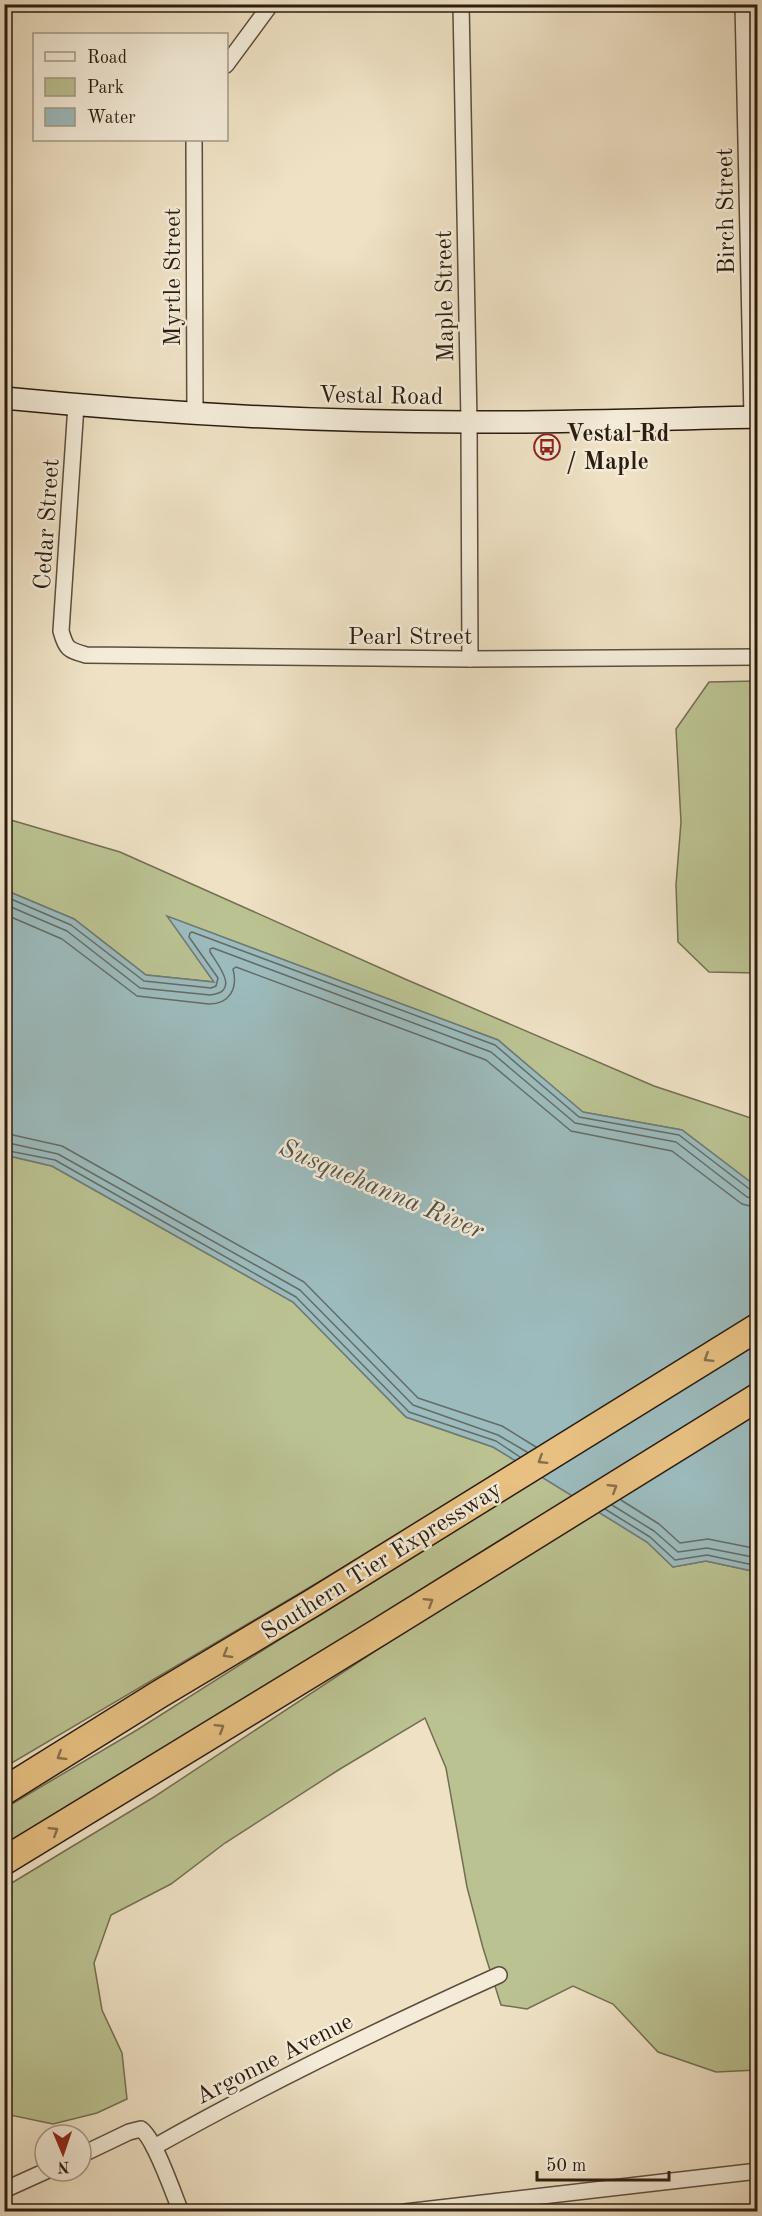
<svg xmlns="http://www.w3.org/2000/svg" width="762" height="2216" font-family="'Old Standard TT',serif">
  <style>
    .green { fill: #bbc292; stroke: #736f51; stroke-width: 1.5 }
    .water { fill: #9cbbbd; stroke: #6f7b78; stroke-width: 1.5 }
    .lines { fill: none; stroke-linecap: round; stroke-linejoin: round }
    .shore { stroke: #646c66; stroke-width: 1.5 }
    .street-casing { stroke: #5c4d3d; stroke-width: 18 }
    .secondary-casing { stroke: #2b1c10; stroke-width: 24 }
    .highway-casing { stroke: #2b1c10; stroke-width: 30 }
    .street { stroke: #f4ecd9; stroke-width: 15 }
    .secondary { stroke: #f4ecd9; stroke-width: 21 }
    .highway { stroke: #e7c082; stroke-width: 27 }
    .oneway { stroke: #896e49 }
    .labels { text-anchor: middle; stroke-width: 5; stroke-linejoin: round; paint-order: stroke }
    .street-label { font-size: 24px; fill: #2b1c10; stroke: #f4ecd9 }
    .poi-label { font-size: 24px; font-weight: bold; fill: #2b1c10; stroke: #f4ecd9; text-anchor: start }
    .water-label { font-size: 26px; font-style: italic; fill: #53544d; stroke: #f4ecd9 }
  </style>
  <rect width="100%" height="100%" fill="#eee1c4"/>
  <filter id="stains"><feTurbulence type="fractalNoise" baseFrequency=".00333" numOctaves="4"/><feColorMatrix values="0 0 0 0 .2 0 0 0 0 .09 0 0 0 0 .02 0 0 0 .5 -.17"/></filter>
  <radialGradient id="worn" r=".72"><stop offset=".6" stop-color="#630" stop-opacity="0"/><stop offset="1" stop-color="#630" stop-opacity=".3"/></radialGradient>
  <g class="green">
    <polygon points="757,681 757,973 709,972 678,942 676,885 681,822 676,729 709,682"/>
    <polygon points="4,818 120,852 405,979 654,1086 757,1120 757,1187 682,1130 582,1112 498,1040 169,917 214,982 146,975 74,919 5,890"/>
    <polygon points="4,1155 52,1166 293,1302 406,1417 493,1447 520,1463 5,1767"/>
    <polygon points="539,1475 579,1500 5,1850 5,1808 137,1730"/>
    <polygon points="592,1508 647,1542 673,1567 706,1561 757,1572 757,2070 716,2072 658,2052 613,2004 573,1986 527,2009 501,2005 483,1948 467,1887 446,1768 425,1718 340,1769 225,1843 171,1884 111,1915 94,1963 102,2010 122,2053 127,2099 97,2113 53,2124 5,2114 5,1887 154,1797"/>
  </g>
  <polygon class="water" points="5,890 74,919 146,975 214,982 167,916 498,1040 583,1112 682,1130 757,1187 757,1572 706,1561 673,1567 647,1542 493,1447 406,1417 293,1302 52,1166 5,1155"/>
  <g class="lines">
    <g class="shore">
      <polyline points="4,896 71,925 144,981 211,988 216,986 218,978 189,937 190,933 192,932 495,1045 579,1117 679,1135 752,1191 758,1192"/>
      <path d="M 4,904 L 67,931 L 140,988 L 210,995 C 241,992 218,965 210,952 L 210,949 L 213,948 L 491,1052 L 575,1123 L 676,1142 L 747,1197 L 758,1199"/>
      <path d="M 4,914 L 62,939 L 137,996 L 209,1004 C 230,1004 238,988 233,969 L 236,967 L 486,1060 L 571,1131 L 672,1151 L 742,1204 L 758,1208"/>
      <polyline points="4,1133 62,1146 304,1282 418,1398 502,1426 536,1447"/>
      <polyline points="4,1142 58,1154 300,1290 413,1405 498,1435 527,1452"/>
      <polyline points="4,1150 55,1160 296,1297 409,1412 496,1441 520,1457"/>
      <polyline points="621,1500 659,1524 680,1543 708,1539 758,1549"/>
      <polyline points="612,1505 654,1531 678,1552 707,1548 758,1558"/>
      <polyline points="605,1509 650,1537 675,1560 707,1555 758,1566"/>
    </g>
    <g class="street-casing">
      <g id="street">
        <polyline points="461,4 469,422 470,659"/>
        <polyline points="743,4 752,417"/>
        <polyline points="226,65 271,4"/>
        <polyline points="194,140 195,414"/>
        <path d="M 76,405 L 61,631 C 66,649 68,650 86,655 L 470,659 L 758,657"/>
        <path d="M 154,2147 C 266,2084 381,2028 499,1975"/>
        <path d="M 81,2155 L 129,2132 L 141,2129 C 155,2139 173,2193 181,2212"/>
        <polyline points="4,2190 46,2171"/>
        <polyline points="405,2212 758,2171"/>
      </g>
    </g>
    <g class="secondary-casing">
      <path id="secondary" d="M 4,398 C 158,413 312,422 467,422 C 564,423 661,419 758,417"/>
    </g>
    <g class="highway-casing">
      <g id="highway">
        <polyline points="4,1791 158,1695 314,1602 758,1327"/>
        <polyline points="4,1861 379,1632 758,1397"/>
      </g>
    </g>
    <use href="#street" class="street"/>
    <use href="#secondary" class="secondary"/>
    <use href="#highway" class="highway"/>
  </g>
  <defs><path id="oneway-chevron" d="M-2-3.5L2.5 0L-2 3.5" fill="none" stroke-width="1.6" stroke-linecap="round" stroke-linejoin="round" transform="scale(1.5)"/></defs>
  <g class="oneway">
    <use href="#oneway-chevron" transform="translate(708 1358) rotate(148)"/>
    <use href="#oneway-chevron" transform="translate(542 1460) rotate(148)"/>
    <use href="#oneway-chevron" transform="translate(613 1488) rotate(-32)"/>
    <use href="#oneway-chevron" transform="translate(429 1602) rotate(-32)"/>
    <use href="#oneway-chevron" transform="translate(227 1654) rotate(149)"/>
    <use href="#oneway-chevron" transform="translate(220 1728) rotate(-32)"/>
    <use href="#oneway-chevron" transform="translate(61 1756) rotate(148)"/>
    <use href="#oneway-chevron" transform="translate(54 1831) rotate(-32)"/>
  </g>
  <defs>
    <g id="bus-ring" transform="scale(1.35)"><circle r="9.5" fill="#f4ecd9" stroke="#8f2418" stroke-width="1.5"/><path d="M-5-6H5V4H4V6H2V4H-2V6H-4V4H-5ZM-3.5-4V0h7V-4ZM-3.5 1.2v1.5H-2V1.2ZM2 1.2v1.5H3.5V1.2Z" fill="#8f2418"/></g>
  </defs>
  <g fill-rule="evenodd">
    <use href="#bus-ring" x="547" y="447"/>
  </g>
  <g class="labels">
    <g class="street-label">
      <text transform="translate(725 211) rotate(-91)" y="8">Birch Street</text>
      <text transform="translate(172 277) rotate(-90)" y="8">Myrtle Street</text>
      <text transform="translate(444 296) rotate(-91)" y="8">Maple Street</text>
      <text transform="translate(381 395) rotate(1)" y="8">Vestal Road</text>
      <text transform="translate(46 524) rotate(-86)" y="8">Cedar Street</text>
      <text x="410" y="644">Pearl Street</text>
      <text transform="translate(381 1560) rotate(-32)" y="8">Southern Tier Expressway</text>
      <text transform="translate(274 2058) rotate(-27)" y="8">Argonne Avenue</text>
    </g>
    <g class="poi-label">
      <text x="566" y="441">Vestal Rd<tspan x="566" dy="28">/ Maple</tspan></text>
    </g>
    <g class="water-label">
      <text transform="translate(382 1188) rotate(23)" y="9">Susquehanna River</text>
    </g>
  </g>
  <rect width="762" height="2216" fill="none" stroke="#eee1c4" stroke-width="24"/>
  <rect x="6" y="6" width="750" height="2204" fill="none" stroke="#2b1c10" stroke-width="3"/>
  <rect x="12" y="12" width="738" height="2192" fill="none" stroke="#2b1c10" stroke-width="1.5"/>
  <rect x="33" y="33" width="195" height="108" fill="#f4ecd9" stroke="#a49989" stroke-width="1.5"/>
  <rect x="45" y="52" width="30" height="9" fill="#f4ecd9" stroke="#a49989" stroke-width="1.5"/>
  <text x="87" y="63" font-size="18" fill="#2b1c10">Road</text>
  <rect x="45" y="78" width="30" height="18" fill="#bbc292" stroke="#a49989" stroke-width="1.5"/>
  <text x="87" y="93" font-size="18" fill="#2b1c10">Park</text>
  <rect x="45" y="108" width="30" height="18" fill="#9cbbbd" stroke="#a49989" stroke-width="1.5"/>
  <text x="87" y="123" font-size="18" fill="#2b1c10">Water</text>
  <g transform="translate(63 2153) rotate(178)"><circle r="28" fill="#f4ecd9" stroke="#a49989" stroke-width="1.5"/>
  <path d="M0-4.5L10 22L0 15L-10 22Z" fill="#8f2418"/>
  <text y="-9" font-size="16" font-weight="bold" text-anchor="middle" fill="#2b1c10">N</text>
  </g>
  <path d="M537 2171v9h132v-9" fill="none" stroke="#2b1c10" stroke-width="3"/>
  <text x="546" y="2171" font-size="18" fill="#2b1c10" stroke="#f4ecd9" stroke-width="4.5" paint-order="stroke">50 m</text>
  <rect width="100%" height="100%" filter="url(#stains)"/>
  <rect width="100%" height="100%" fill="url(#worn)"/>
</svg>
